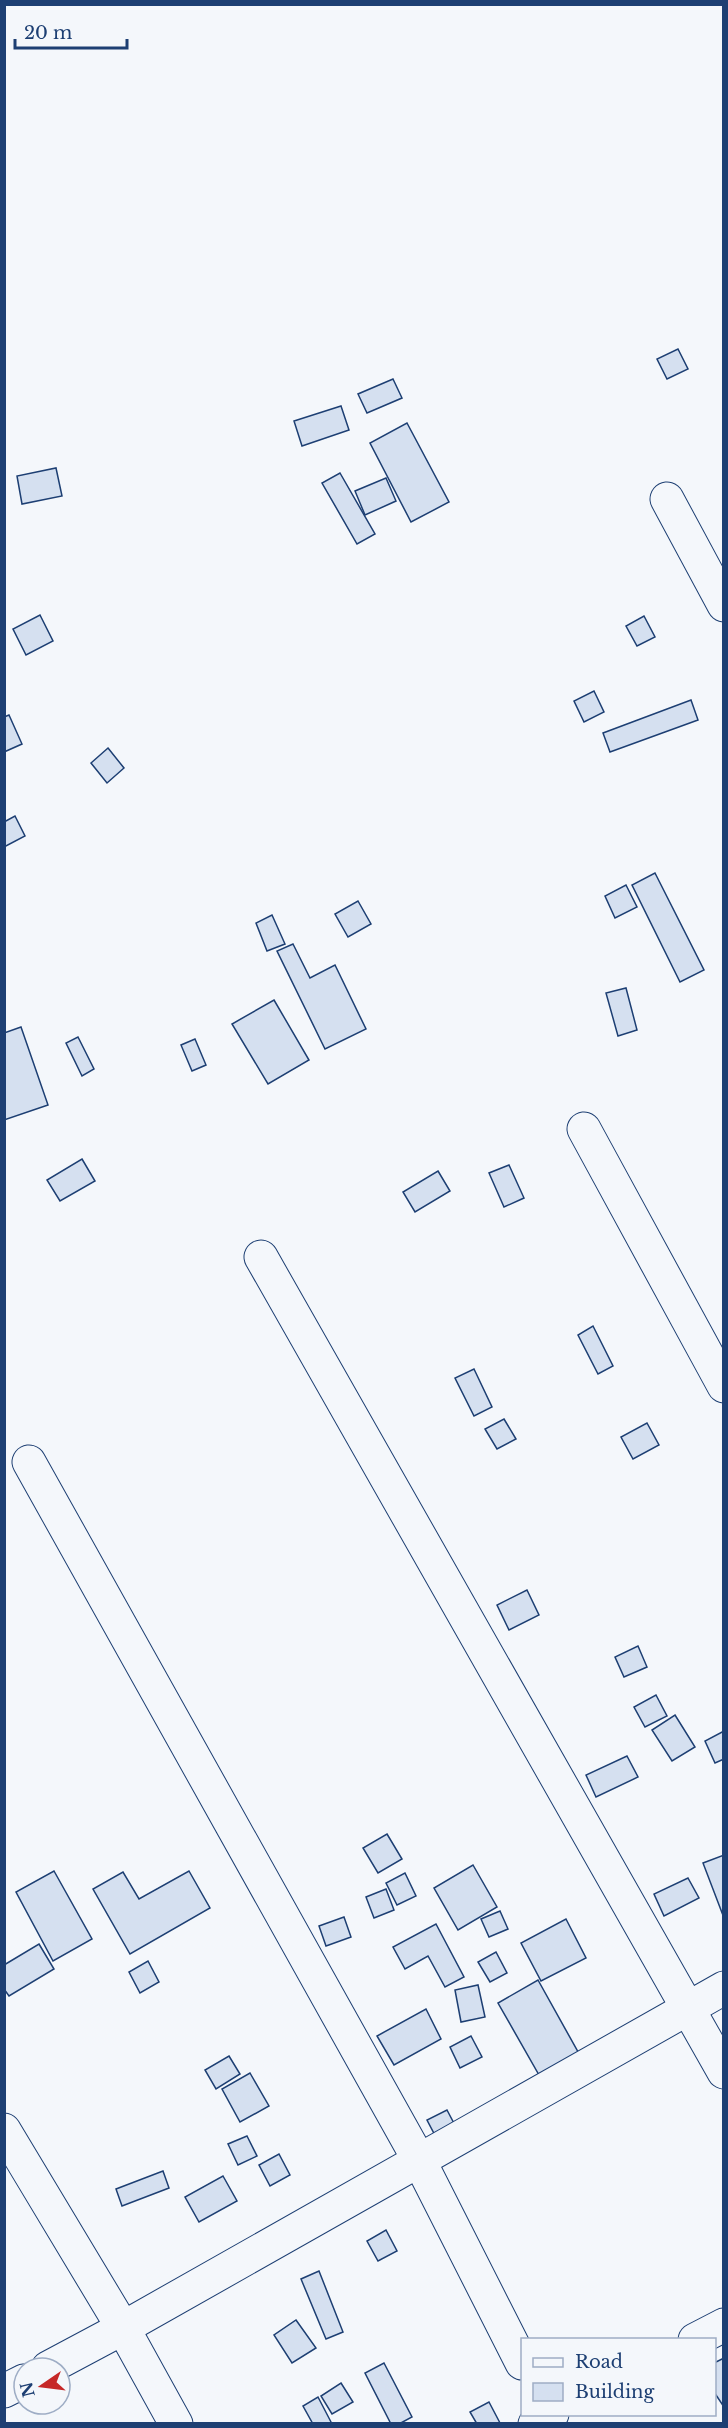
<svg xmlns="http://www.w3.org/2000/svg" width="728" height="2428" font-family="'Libre Baskerville',serif">
  <style>
    .building { fill: #d5e0f0; stroke: #1d3f73; stroke-width: 1.5 }
    .lines { fill: none; stroke-linecap: round; stroke-linejoin: round }
    .minor-casing { stroke: #1d3f73; stroke-width: 35 }
    .minor { stroke: #f4f7fb; stroke-width: 33 }
  </style>
  <rect width="100%" height="100%" fill="#f4f7fb"/>
  <g class="building">
    <polygon points="678,349 688,369 667,379 657,359"/>
    <polygon points="393,379 402,398 367,413 358,394"/>
    <polygon points="341,406 349,430 302,446 294,421"/>
    <polygon points="407,423 449,502 411,522 370,443"/>
    <polygon points="56,468 62,496 22,504 17,476"/>
    <polygon points="340,473 375,534 357,544 322,483"/>
    <polygon points="386,478 396,501 365,515 355,491"/>
    <polygon points="40,615 53,641 26,655 13,629"/>
    <polygon points="644,616 655,637 637,646 626,626"/>
    <polygon points="594,691 604,712 584,722 574,701"/>
    <polygon points="691,700 698,720 610,752 603,733"/>
    <polygon points="9,715 22,744 4,752 4,717"/>
    <polygon points="108,748 124,768 107,783 91,763"/>
    <polygon points="15,816 25,836 4,847 4,822"/>
    <polygon points="655,873 704,970 680,982 632,885"/>
    <polygon points="626,885 637,907 615,918 605,896"/>
    <polygon points="358,901 371,924 348,937 335,914"/>
    <polygon points="272,915 285,944 267,951 256,923"/>
    <polygon points="293,944 310,978 335,965 366,1029 325,1049 277,951"/>
    <polygon points="626,988 637,1030 618,1036 606,993"/>
    <polygon points="274,1000 309,1060 268,1084 232,1024"/>
    <polygon points="21,1027 48,1105 4,1120 4,1033"/>
    <polygon points="78,1037 94,1069 82,1076 66,1043"/>
    <polygon points="195,1039 206,1065 192,1071 181,1045"/>
    <polygon points="82,1159 95,1181 60,1201 47,1180"/>
    <polygon points="509,1165 524,1198 504,1207 489,1173"/>
    <polygon points="438,1171 450,1191 415,1212 403,1192"/>
    <polygon points="593,1326 613,1366 598,1374 578,1335"/>
    <polygon points="474,1369 492,1407 474,1416 455,1378"/>
    <polygon points="504,1419 516,1439 497,1449 485,1429"/>
    <polygon points="647,1423 659,1445 633,1459 621,1437"/>
    <polygon points="527,1590 539,1615 509,1630 497,1605"/>
    <polygon points="638,1646 647,1667 624,1677 615,1657"/>
    <polygon points="656,1695 667,1716 645,1727 634,1707"/>
    <polygon points="675,1715 695,1747 672,1761 652,1730"/>
    <polygon points="724,1731 724,1759 715,1763 705,1741"/>
    <polygon points="627,1756 638,1777 596,1797 586,1775"/>
    <polygon points="387,1834 402,1859 378,1873 363,1848"/>
    <polygon points="724,1855 724,1918 703,1863"/>
    <polygon points="473,1865 497,1907 458,1930 434,1888"/>
    <polygon points="54,1871 92,1939 53,1961 16,1892"/>
    <polygon points="189,1871 210,1908 130,1954 93,1889 123,1872 139,1899"/>
    <polygon points="405,1873 416,1896 397,1905 386,1883"/>
    <polygon points="688,1878 699,1898 664,1916 654,1894"/>
    <polygon points="386,1889 394,1910 374,1918 366,1897"/>
    <polygon points="500,1911 508,1929 489,1937 481,1919"/>
    <polygon points="344,1917 351,1937 326,1946 319,1926"/>
    <polygon points="566,1919 586,1958 541,1981 521,1943"/>
    <polygon points="436,1924 464,1977 445,1987 428,1956 405,1969 393,1947"/>
    <polygon points="39,1944 54,1969 9,1996 4,1989 4,1965"/>
    <polygon points="496,1952 507,1973 490,1982 478,1962"/>
    <polygon points="148,1961 159,1982 140,1993 129,1972"/>
    <polygon points="538,1980 582,2059 543,2082 498,2003"/>
    <polygon points="478,1985 485,2017 461,2022 455,1990"/>
    <polygon points="426,2009 441,2039 394,2065 377,2036"/>
    <polygon points="471,2036 482,2057 460,2068 450,2047"/>
    <polygon points="229,2056 240,2074 216,2089 205,2070"/>
    <polygon points="250,2073 269,2106 240,2122 222,2089"/>
    <polygon points="447,2110 458,2131 438,2141 427,2120"/>
    <polygon points="247,2136 257,2156 238,2165 228,2144"/>
    <polygon points="279,2154 290,2175 270,2186 259,2165"/>
    <polygon points="163,2171 169,2188 122,2206 116,2189"/>
    <polygon points="223,2176 237,2201 199,2222 185,2197"/>
    <polygon points="386,2230 397,2251 378,2261 367,2241"/>
    <polygon points="319,2271 343,2332 326,2339 301,2279"/>
    <polygon points="296,2320 316,2348 292,2363 274,2335"/>
    <polygon points="724,2358 724,2407 714,2392 714,2363"/>
    <polygon points="384,2363 412,2417 399,2424 391,2424 365,2373"/>
    <polygon points="341,2383 353,2402 332,2414 321,2396"/>
    <polygon points="318,2397 331,2422 329,2424 313,2424 303,2406"/>
    <polygon points="489,2402 500,2423 477,2424 470,2412"/>
  </g>
  <g class="lines">
    <g class="minor-casing">
      <g id="minor">
        <polyline points="667,499 724,605"/>
        <polyline points="584,1129 724,1386"/>
        <polyline points="261,1257 724,2072"/>
        <polyline points="29,1462 419,2160 522,2363"/>
        <polyline points="4,2130 123,2328 176,2424"/>
        <polyline points="695,2340 724,2325"/>
        <polyline points="48,2368 123,2328 724,1988"/>
        <polyline points="4,2391 24,2381"/>
        <polyline points="535,2424 552,2414"/>
      </g>
    </g>
    <use href="#minor" class="minor"/>
  </g>
  <rect width="728" height="2428" fill="none" stroke="#1d3f73" stroke-width="12"/>
  <rect x="521" y="2338" width="195" height="78" fill="#f4f7fb" stroke="#9eadc5" stroke-width="1.5"/>
  <rect x="533" y="2358" width="30" height="9" fill="#f4f7fb" stroke="#9eadc5" stroke-width="1.5"/>
  <text x="575" y="2368" font-size="18" fill="#1d3f73">Road</text>
  <rect x="533" y="2383" width="30" height="18" fill="#d5e0f0" stroke="#9eadc5" stroke-width="1.5"/>
  <text x="575" y="2398" font-size="18" fill="#1d3f73">Building</text>
  <g transform="translate(42 2386) rotate(256)"><circle r="28" fill="#f4f7fb" stroke="#9eadc5" stroke-width="1.5"/>
  <path d="M0-4.5L10 22L0 15L-10 22Z" fill="#c62828"/>
  <text y="-9" font-size="16" font-weight="bold" text-anchor="middle" fill="#1d3f73">N</text>
  </g>
  <path d="M15 39v9h112v-9" fill="none" stroke="#1d3f73" stroke-width="3"/>
  <text x="24" y="39" font-size="18" fill="#1d3f73" stroke="#f4f7fb" stroke-width="4.5" paint-order="stroke">20 m</text>
</svg>
